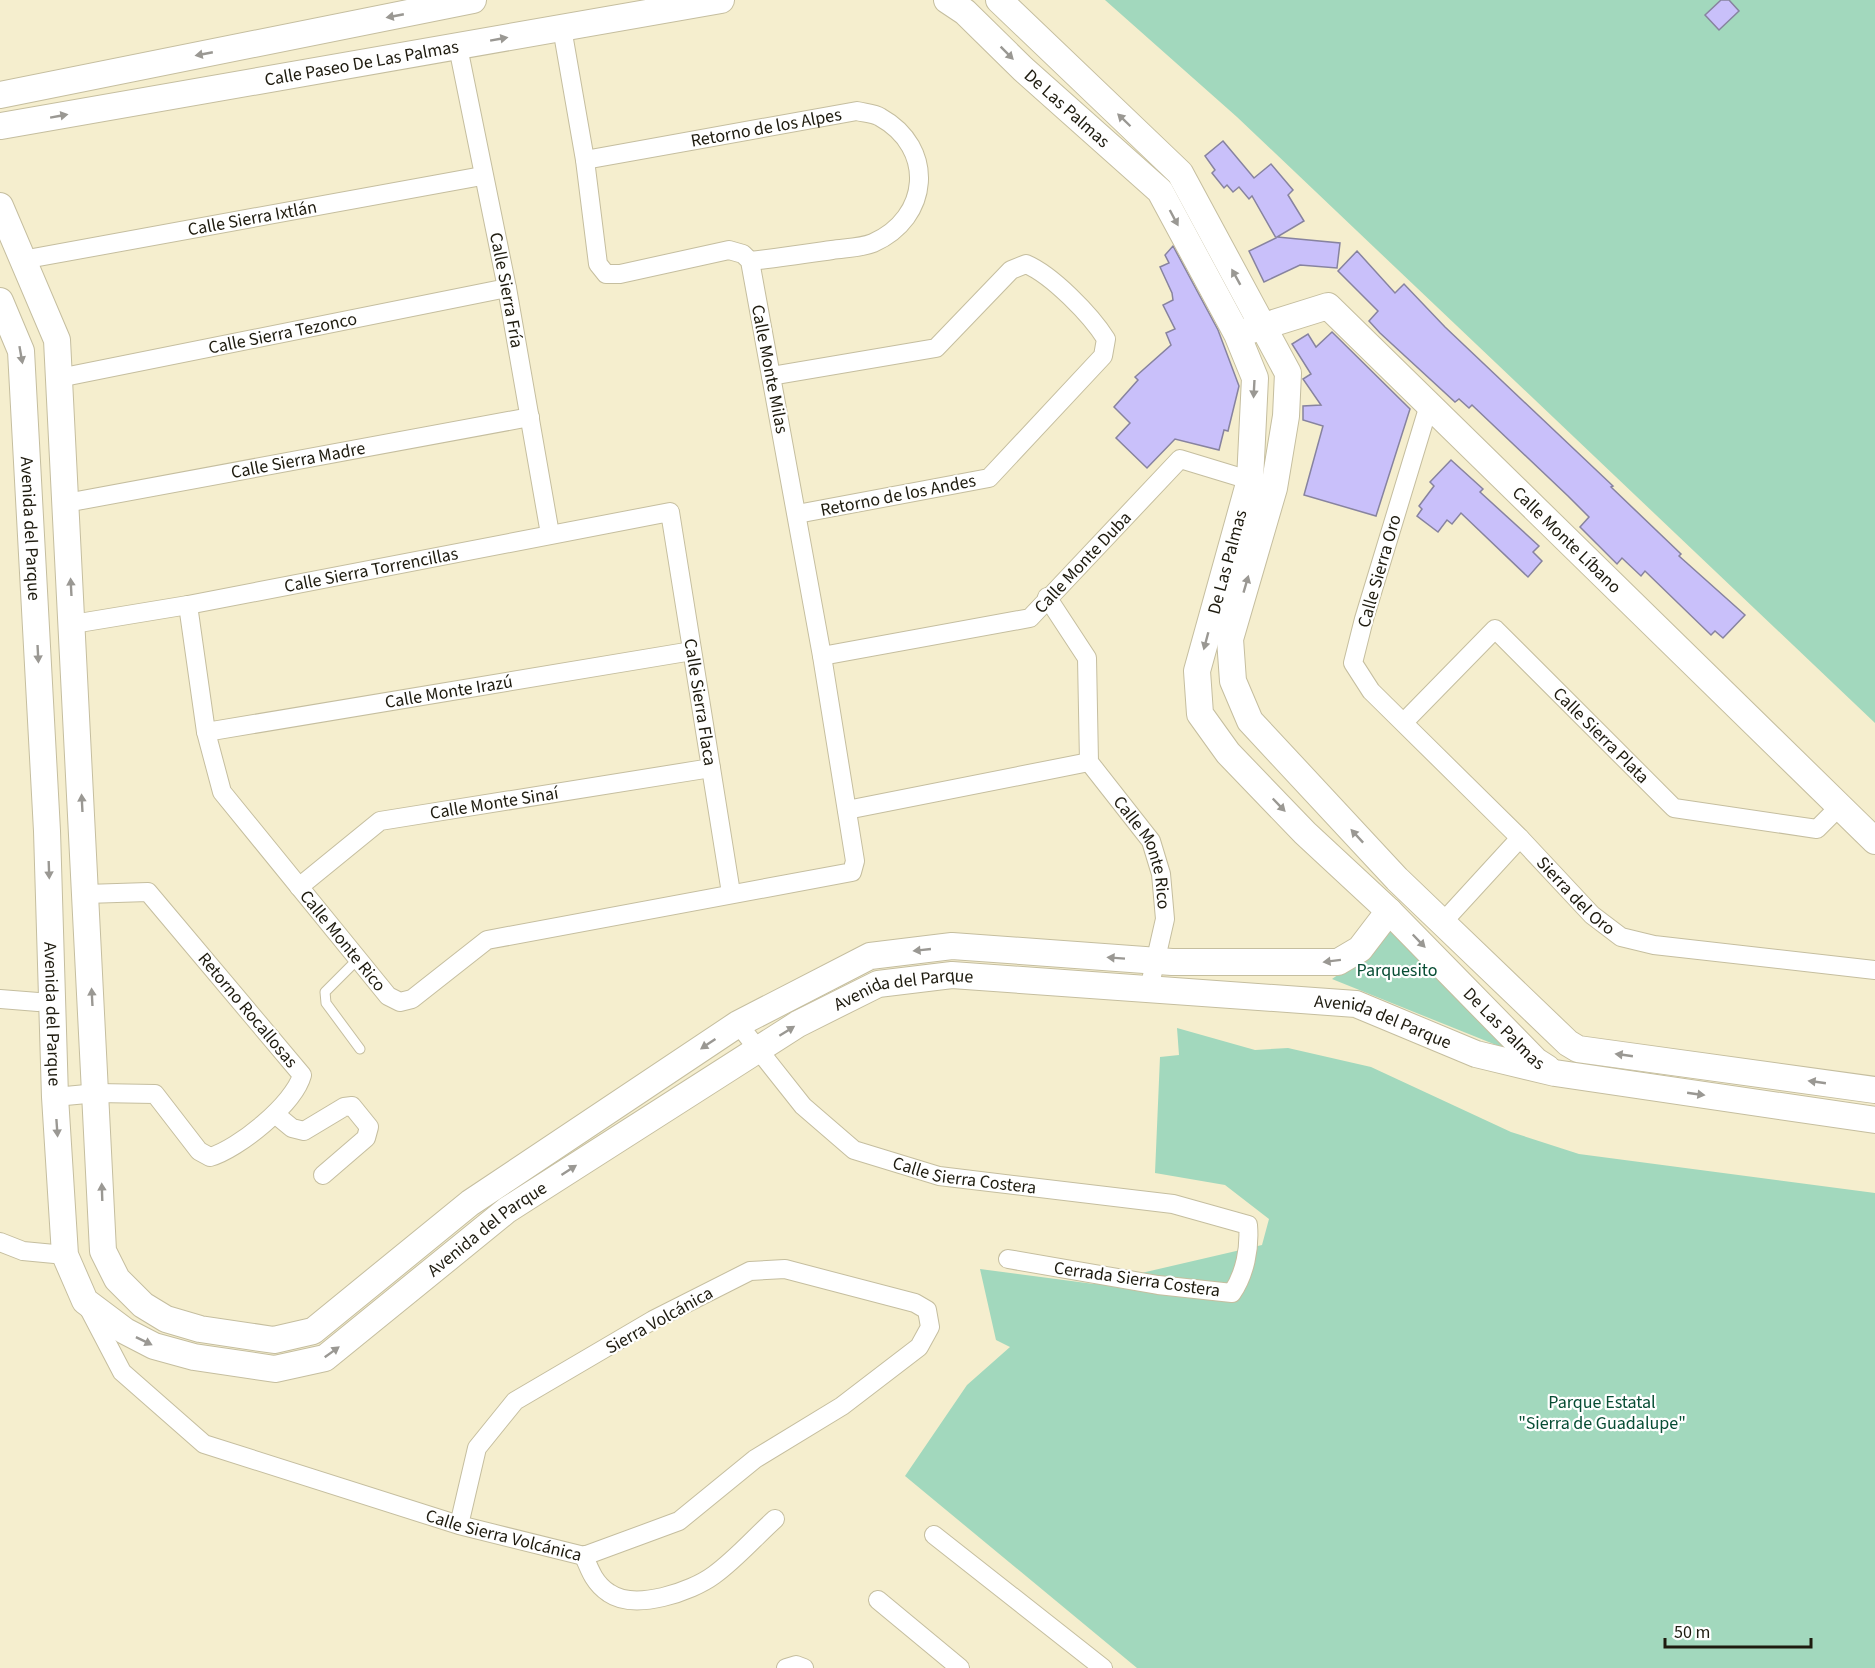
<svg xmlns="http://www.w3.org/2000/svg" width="1875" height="1668" font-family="'Source Sans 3',sans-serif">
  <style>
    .green { fill: #a2d8bd }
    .building { fill: #c9c0fa; stroke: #87839f; stroke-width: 1.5 }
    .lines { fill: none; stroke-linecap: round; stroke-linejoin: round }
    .lane-casing { stroke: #c5be9f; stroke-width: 11 }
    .street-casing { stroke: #c5be9f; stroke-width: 20 }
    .secondary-casing { stroke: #c5be9f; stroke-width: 28 }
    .lane { stroke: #fff; stroke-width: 9 }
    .street { stroke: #fff; stroke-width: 18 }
    .secondary { stroke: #fff; stroke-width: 26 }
    .oneway { fill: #9a9893 }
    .labels { text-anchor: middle; stroke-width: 4.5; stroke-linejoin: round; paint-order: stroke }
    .street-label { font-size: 18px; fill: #1e1b0f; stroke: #fff }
    .park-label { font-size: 18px; fill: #074d34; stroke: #fff }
  </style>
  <rect width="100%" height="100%" fill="#f5eece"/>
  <g class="green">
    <polygon points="1105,0 1875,0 1875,723 1237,117"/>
    <polygon points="1391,916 1526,1057 1332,979 1368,954"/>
    <polygon points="1177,1028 1255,1050 1288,1048 1371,1067 1511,1132 1579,1154 1875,1193 1875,1668 1137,1668 905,1476 967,1385 1010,1347 996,1340 980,1269 1094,1284 1262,1245 1269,1219 1225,1185 1155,1173 1160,1057 1179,1055"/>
  </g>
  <g class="building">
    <polygon points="1721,0 1729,0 1739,11 1719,30 1705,15"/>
    <polygon points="1223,141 1254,178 1271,164 1293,190 1288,195 1304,221 1277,237 1340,243 1337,268 1300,265 1264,282 1249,251 1276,238 1252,196 1249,199 1239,187 1233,192 1227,185 1224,188 1212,173 1215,170 1205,156"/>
    <polygon points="1173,246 1218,330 1239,386 1228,431 1224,430 1219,450 1175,439 1147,468 1116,438 1130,423 1114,407 1138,380 1135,377 1171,345 1166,333 1175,329 1163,305 1173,300 1172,293 1160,267 1169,263 1165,255"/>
    <polygon points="1357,251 1395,293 1404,284 1445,327 1613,486 1611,487 1681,554 1679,556 1745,615 1723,638 1715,631 1711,635 1645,571 1641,576 1622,558 1617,564 1580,527 1589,517 1568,496 1472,405 1469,408 1459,399 1455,402 1380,333 1369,321 1378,311 1338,271"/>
    <polygon points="1332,332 1410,409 1376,516 1304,495 1323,426 1303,420 1303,406 1321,405 1303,379 1311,374 1292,344 1308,334 1316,347"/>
    <polygon points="1451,460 1483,489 1480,492 1539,546 1533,552 1542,561 1528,577 1461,513 1452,524 1447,520 1438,532 1417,516 1422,509 1419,506 1434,486 1430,482"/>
  </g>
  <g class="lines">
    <g class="lane-casing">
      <polyline id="lane" points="358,959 325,992 326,1003 360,1049"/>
    </g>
    <g class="street-casing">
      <g id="street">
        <path id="s1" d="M 458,47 L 507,288 L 550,534"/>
        <path id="s2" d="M 585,160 L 857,111 C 864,113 874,113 880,117 C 936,148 930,218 873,243 C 861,248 845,248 832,250 C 804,254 777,258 750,261"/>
        <path id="s3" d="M 22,260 L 482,176"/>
        <path d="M 771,376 L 936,348 L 1011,270 L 1026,264 C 1052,275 1091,315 1106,339 L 1103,356 L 989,478 L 797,514"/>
        <path id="s4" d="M 59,378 L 507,288"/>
        <path id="s5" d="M 1429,405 L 1364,619 L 1353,663 L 1371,691 L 1520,838 L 1592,915 L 1621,937 L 1654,945 L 1875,970"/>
        <path id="s6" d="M 66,503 L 530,417"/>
        <path id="s7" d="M 1047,597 L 1087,658 L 1089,762 L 1151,841 L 1161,874 L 1165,919 L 1149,989"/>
        <path id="s8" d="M 188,605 L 206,732 L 222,792 L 388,996 L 400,1002 L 412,999 L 487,940 L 852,872 L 855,861 L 822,656 L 750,261 L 743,254 L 729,250 L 620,274 L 606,274 L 598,264 L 585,160 L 562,28"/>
        <path id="s9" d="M 73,624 L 188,605 L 670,512 L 731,893"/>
        <path id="s10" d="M 822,656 L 1030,618 L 1180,459 L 1259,483"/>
        <path id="s11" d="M 1405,721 L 1495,629 L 1674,808 L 1817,829 L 1840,806"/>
        <path id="s12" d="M 206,732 L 692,651"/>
        <polyline points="847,810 1089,762"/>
        <path id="s13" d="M 299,887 L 380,821 L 711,768"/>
        <polyline points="1443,922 1520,838"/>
        <polyline points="0,999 38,1002"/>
        <path id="s14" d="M 738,1024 L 803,1106 L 854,1150 L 939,1176 L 1173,1204 L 1248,1225 C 1250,1248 1245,1274 1232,1293 L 1158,1285 L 1008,1259"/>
        <path d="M 55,1097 L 97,1093 L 155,1094 L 199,1151 L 210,1157 C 238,1149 294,1104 302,1075 L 148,892 L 86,894"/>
        <polyline points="275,1114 292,1128 304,1131 344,1107 352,1106 369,1127 366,1138 323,1175"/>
        <polyline points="0,1242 23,1251 65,1255"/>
        <path id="s15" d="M 88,1307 L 122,1372 L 204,1444 L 459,1525 L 584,1556 L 679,1521 L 755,1459 L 842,1406 L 919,1347 L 930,1327 L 927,1310 L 915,1303 L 785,1269 L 750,1271 L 653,1320 L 515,1401 L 477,1448 L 459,1525"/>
        <polyline points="934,1535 1103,1668"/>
        <path d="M 584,1556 C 590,1571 595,1584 609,1593 C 635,1611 691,1592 714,1575 C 736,1559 755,1537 775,1519"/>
        <polyline points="878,1600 960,1668"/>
        <polyline points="786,1668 796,1665 804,1668"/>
      </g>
    </g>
    <g class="secondary-casing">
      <g id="secondary">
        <path id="s16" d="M 947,0 L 965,12 L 1023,69 L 1160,191 L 1237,334 L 1255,378 L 1250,480 L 1197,671 L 1200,714 L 1228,753 L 1305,833 L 1389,911 L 1536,1061 L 1547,1068"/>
        <polyline points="999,0 1180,173 1288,373 1286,416 1274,488 1230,639 1233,681 1250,721 1397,879 1568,1043 1578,1049 1875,1090"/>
        <polyline points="0,95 473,0"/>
        <path id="s17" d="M 1,126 L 721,0"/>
        <polyline points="0,206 57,340 103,1251 117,1279 143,1305 166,1319 200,1329 274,1340 313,1331 470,1203 738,1024 870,956 952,946 1172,962 1338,962 1360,949 1389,911"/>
        <path id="s18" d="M 0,301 L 21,351 L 47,831 L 55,1097 L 65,1255 L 85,1301 L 125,1331 L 154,1346 L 194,1357 L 275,1369 L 325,1358 L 507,1210 L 798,1024 L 878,984 L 952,975 L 1356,1004 L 1476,1054 L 1555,1073 L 1875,1120"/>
        <path id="s19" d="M 1248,331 L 1328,306 L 1875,841"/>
      </g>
    </g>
    <use href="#lane" class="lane"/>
    <use href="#street" class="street"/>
    <use href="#secondary" class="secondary"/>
  </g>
  <defs><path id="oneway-solid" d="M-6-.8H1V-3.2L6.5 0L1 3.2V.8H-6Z" transform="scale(1.5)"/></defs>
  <g class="oneway">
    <use href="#oneway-solid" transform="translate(395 16) rotate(169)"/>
    <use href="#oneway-solid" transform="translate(499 39) rotate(-10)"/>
    <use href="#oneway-solid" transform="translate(1007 53) rotate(45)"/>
    <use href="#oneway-solid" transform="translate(204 54) rotate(169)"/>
    <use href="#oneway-solid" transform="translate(59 116) rotate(-10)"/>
    <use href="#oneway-solid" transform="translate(1124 120) rotate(-136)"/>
    <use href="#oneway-solid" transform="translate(1174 218) rotate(62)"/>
    <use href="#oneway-solid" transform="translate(1236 277) rotate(-119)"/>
    <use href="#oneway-solid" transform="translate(21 355) rotate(80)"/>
    <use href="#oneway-solid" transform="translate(1254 389) rotate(93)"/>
    <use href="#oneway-solid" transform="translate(1246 584) rotate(-74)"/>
    <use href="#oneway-solid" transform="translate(71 587) rotate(-93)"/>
    <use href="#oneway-solid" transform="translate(1206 641) rotate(105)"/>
    <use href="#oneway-solid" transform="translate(38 654) rotate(87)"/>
    <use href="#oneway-solid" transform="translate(82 803) rotate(-93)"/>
    <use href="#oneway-solid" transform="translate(1279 805) rotate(46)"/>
    <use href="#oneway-solid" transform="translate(1357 836) rotate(-133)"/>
    <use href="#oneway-solid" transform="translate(49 870) rotate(88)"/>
    <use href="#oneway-solid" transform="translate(1419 941) rotate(46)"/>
    <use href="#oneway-solid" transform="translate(922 950) rotate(174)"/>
    <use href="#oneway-solid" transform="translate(1116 958) rotate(-176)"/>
    <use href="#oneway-solid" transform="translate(1332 961) rotate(173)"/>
    <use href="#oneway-solid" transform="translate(92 997) rotate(-93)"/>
    <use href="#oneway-solid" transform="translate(787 1031) rotate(-32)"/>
    <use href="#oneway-solid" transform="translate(708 1044) rotate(146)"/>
    <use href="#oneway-solid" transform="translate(1624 1055) rotate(-172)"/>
    <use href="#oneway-solid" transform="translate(1817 1082) rotate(-172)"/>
    <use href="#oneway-solid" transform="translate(1696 1094) rotate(8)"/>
    <use href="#oneway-solid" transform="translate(57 1128) rotate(86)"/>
    <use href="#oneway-solid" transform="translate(569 1170) rotate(-33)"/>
    <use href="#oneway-solid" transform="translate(102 1192) rotate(-92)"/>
    <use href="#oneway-solid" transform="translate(144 1341) rotate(26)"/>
    <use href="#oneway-solid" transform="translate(332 1352) rotate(-36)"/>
  </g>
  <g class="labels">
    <g class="street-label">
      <text dy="6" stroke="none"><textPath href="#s17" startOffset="366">Calle Paseo De Las Palmas</textPath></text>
      <text dy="6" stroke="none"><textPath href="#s16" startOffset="162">De Las Palmas</textPath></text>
      <text dy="6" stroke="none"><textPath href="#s2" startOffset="184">Retorno de los Alpes</textPath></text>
      <text dy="6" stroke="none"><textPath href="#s3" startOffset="234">Calle Sierra Ixtlán</textPath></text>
      <text dy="6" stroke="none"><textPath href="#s1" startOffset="248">Calle Sierra Fría</textPath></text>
      <text dy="6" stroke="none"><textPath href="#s4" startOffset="228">Calle Sierra Tezonco</textPath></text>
      <text transform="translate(770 369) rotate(79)" y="6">Calle Monte Milas</text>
      <text dy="6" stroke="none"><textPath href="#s6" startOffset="236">Calle Sierra Madre</textPath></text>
      <text transform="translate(898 495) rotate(-11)" y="6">Retorno de los Andes</text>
      <text dy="6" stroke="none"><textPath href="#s18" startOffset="232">Avenida del Parque</textPath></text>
      <text dy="6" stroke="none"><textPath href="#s19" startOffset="418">Calle Monte Líbano</textPath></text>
      <text transform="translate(1227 562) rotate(-75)" y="6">De Las Palmas</text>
      <text dy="6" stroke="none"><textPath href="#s10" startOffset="288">Calle Monte Duba</textPath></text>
      <text dy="6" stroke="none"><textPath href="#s9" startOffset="303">Calle Sierra Torrencillas</textPath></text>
      <text transform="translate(1379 571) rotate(-74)" y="6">Calle Sierra Oro</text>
      <text dy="6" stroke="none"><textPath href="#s12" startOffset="246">Calle Monte Irazú</textPath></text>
      <text dy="6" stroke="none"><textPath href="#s9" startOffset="800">Calle Sierra Flaca</textPath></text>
      <text dy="6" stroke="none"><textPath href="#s11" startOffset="279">Calle Sierra Plata</textPath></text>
      <text dy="6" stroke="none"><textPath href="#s13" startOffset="220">Calle Monte Sinaí</textPath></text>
      <text dy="6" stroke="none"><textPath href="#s7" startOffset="285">Calle Monte Rico</textPath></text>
      <text dy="6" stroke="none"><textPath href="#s5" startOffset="592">Sierra del Oro</textPath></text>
      <text dy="6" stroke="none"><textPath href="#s8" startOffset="382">Calle Monte Rico</textPath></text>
      <text dy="6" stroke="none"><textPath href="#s18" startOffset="1960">Avenida del Parque</textPath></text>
      <text transform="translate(248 1010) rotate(50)" y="6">Retorno Rocallosas</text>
      <text dy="6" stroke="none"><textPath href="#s18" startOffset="718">Avenida del Parque</textPath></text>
      <text dy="6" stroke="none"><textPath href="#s18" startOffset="2446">Avenida del Parque</textPath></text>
      <text dy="6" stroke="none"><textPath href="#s16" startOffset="1278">De Las Palmas</textPath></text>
      <text dy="6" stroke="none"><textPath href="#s14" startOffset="286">Calle Sierra Costera</textPath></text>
      <text dy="6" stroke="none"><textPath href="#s18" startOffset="1474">Avenida del Parque</textPath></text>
      <text transform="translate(1137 1279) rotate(8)" y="6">Cerrada Sierra Costera</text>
      <text transform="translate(659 1320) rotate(-29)" y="6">Sierra Volcánica</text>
      <text dy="6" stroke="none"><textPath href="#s15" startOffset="496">Calle Sierra Volcánica</textPath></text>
    </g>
    <g class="park-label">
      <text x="1397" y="976">Parquesito</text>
      <text x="1602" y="1408">Parque Estatal<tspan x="1602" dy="21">"Sierra de Guadalupe"</tspan></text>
    </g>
  </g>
  <path d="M1665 1638v9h146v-9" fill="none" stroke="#1e1b0f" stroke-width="3"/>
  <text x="1674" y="1638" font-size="18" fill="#1e1b0f" stroke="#ffffff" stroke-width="4.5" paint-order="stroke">50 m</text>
</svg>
